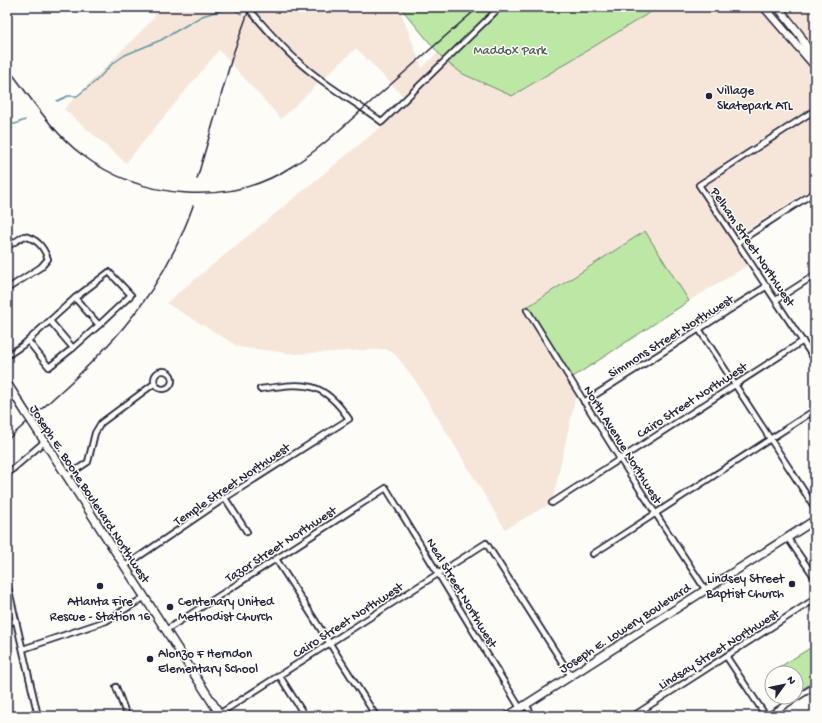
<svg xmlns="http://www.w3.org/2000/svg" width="822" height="723" font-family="'Gochi Hand',sans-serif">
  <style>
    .built { fill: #f6e6da }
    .green { fill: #bce7a4; stroke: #6f8470 }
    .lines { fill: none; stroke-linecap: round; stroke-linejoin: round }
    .stream { stroke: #6494a5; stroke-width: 1.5 }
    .street-casing { stroke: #22223b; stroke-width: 8 }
    .secondary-casing { stroke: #22223b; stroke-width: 10 }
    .primary-casing { stroke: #22223b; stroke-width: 10 }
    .street { stroke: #fdfcf7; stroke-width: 4.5 }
    .secondary { stroke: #fdfcf7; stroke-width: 7 }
    .primary { stroke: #fdfcf7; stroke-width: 7 }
    .rail { stroke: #22223b; stroke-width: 1.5 }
    .secondary-bridge-casing { stroke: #22223b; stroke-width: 10; stroke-linecap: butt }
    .secondary-bridge { stroke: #fdfcf7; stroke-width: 7 }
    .poi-dot { fill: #22223b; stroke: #fdfcf7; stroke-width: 1.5 }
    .labels { text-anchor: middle; stroke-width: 3; stroke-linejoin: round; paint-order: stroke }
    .park-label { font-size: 13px; fill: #505d5a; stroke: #fdfcf7 }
    .poi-label { font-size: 13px; fill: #22223b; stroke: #fdfcf7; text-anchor: start }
    .street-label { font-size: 13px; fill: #22223b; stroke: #fdfcf7 }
  </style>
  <rect width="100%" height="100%" fill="#fdfcf7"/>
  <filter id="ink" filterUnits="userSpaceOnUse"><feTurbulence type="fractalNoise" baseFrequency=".025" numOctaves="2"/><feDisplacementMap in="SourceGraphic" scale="8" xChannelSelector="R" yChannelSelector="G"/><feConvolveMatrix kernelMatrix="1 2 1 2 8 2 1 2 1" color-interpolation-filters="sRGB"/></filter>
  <g filter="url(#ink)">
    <polygon class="built" points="156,7 299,7 304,14 312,7 399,7 422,68 443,47 625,7 815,7 815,186 733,239 750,264 689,301 645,231 524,309 577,391 552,503 505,529 415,380 396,355 386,349 296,354 239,347 166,303 382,126 407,100 356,48 281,119 219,50 126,163 64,109 154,18"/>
    <g class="green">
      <polygon points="400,7 659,7 512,96 463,74 445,61"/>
      <polygon points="645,231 689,301 570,379 524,309"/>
      <polygon points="815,645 815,681 796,693 796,673 781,673 778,668"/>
    </g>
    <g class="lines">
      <g class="stream">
        <polyline points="256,9 267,7"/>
        <polyline points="57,101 68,96 77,96 96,81 112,64 125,55 161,40 202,16 225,9 232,8 241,14"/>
        <polyline points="7,124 15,124 25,120"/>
      </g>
      <g class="street-casing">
        <g id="street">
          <path d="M 247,7 C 266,28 284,51 307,69 C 331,89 358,104 382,122 L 500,7"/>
          <polyline points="815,110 699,185 815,360"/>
          <polyline points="738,242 815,192"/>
          <path d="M 7,247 L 24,236 C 37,239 43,246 48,259 L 41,267 L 7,289"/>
          <polyline points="776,300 815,275"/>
          <polyline points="527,310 620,459 705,589"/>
          <polyline points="699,329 815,508"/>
          <polyline points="28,341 49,367 73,348 50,321"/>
          <polyline points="73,348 99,325 75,298"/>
          <polyline points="7,356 23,345 75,298 109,272 131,295 99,325"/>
          <circle cx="163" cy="380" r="9"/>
          <polyline points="584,402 767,286"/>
          <polyline points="7,474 44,442"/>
          <polyline points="67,476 88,462 95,433 101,423 155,383"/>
          <polyline points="225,498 247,532"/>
          <polyline points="552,503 803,341"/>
          <polyline points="787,537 815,578"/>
          <polyline points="593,554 815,410"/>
          <polyline points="276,559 376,716"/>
          <path d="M 125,566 L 228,496 L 349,419 C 322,379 304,383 260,389"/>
          <polyline points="7,582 38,716"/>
          <polyline points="7,624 16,620"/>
          <polyline points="166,630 386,488 520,708"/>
          <polyline points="23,649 106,621 145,597"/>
          <polyline points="726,656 766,716"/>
          <polyline points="279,675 305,716"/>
          <polyline points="116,687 127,716"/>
          <polyline points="526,705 533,716"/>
          <polyline points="219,714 486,543 571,676"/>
          <polyline points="633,716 815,599"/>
          <polyline points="768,716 815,686"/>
        </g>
      </g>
      <g class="secondary-casing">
        <g id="secondary">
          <polyline points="7,383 26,413"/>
          <polyline points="32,422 221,716"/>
          <polyline points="508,716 815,520"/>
        </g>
      </g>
      <g class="primary-casing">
        <g id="primary">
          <polyline points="764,7 815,66"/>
          <polyline points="778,7 800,35 814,61"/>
        </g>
      </g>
      <use href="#street" class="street"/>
      <use href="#secondary" class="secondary"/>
      <use href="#primary" class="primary"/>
      <g class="rail">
        <path d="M 7,67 C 30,96 51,131 81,154 C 140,199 227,208 291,167 C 324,147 352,118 381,93 C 414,64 446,35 479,7"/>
        <polyline points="197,179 233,54 250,7"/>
        <path d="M 7,440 C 89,366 155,314 193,206"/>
      </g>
      <g class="secondary-bridge-casing">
        <polyline id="secondary-bridge" points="26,413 32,422"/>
      </g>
      <use href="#secondary-bridge" class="secondary-bridge"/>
    </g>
  </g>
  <g class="poi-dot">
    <circle cx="709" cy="96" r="4"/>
    <circle cx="792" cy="584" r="4"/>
    <circle cx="100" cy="586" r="4"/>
    <circle cx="170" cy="607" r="4"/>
    <circle cx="150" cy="659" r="4"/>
  </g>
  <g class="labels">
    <g class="park-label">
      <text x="510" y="54">Maddox Park</text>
    </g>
    <g class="poi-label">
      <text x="717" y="94">Village<tspan x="717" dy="15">Skatepark ATL</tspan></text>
      <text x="784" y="582" text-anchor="end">Lindsey Street<tspan x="784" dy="15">Baptist Church</tspan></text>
      <text x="100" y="605" text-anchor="middle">Atlanta Fire<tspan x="100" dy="15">Rescue - Station 16</tspan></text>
      <text x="178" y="605">Centenary United<tspan x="178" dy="15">Methodist Church</tspan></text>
      <text x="158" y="657">Alonzo F Herndon<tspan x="158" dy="15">Elementary School</tspan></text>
    </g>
    <g class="street-label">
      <text transform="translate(754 246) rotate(56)" y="5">Pelham Street Northwest</text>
      <text transform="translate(670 335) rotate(-32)" y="5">Simmons Street Northwest</text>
      <text transform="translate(691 399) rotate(-33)" y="5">Cairo Street Northwest</text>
      <text transform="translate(624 444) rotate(58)" y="5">North Avenue Northwest</text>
      <text transform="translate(231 483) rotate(-34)" y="5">Temple Street Northwest</text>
      <text transform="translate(91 493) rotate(57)" y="5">Joseph E. Boone Boulevard Northwest</text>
      <text transform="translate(280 543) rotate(-33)" y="5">Tazor Street Northwest</text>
      <text transform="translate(463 592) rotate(59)" y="5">Neal Street Northwest</text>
      <text transform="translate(347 619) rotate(-33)" y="5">Cairo Street Northwest</text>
      <text transform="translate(624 627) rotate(-33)" y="5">Joseph E. Lowery Boulevard</text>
      <text transform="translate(718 648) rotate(-32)" y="5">Lindsay Street Northwest</text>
    </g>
  </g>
  <rect width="822" height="723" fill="none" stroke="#fdfcf7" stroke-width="24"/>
  <rect x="12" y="12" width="798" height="699" fill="none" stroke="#22223b" stroke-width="1.5" filter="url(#ink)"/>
  <g transform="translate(784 685) rotate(57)"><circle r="19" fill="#fdfcf7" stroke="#a5a5ac"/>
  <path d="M0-3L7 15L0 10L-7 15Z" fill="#22223b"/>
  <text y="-6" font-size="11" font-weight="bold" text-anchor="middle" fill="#22223b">N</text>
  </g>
</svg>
